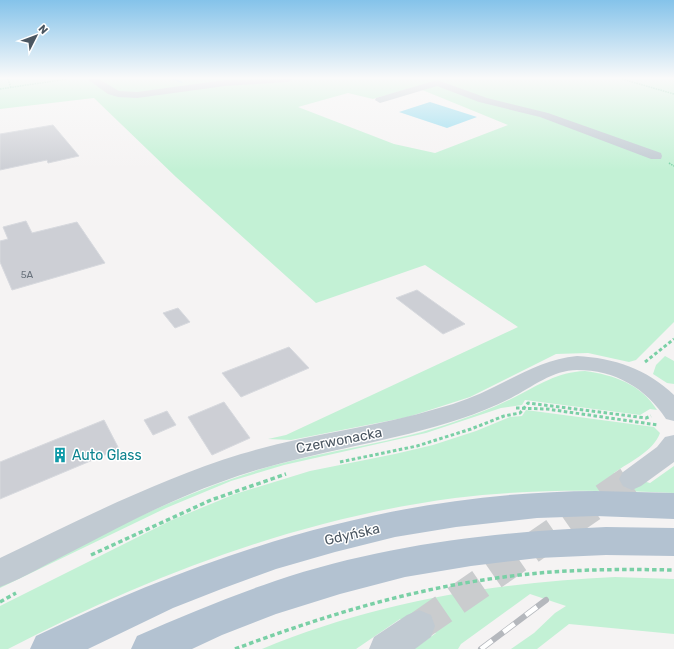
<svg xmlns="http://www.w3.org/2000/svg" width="674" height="649" font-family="Rubik,sans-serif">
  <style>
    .green { fill: #c3f1d5; fill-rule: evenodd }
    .water { fill: #90daee }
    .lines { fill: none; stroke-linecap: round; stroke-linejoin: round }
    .stream { fill: #90daee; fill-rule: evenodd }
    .building { fill: #cdcfd5; stroke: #d7d9de }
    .minor-tunnel { stroke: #caccce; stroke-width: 30; stroke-dasharray: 30 15; stroke-linecap: butt }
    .path-far2 { stroke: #7ad0a6; stroke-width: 1.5; stroke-dasharray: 1.5 1; stroke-linecap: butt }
    .path-far1 { stroke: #7ad0a6; stroke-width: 3; stroke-dasharray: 3.5 2.5; stroke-linecap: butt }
    .path { stroke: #7ad0a6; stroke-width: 3.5; stroke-dasharray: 4.5 3; stroke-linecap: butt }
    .minor { fill: #c1cad2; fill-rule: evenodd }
    .major { fill: #b3c2d1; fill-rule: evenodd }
    .rail-casing { stroke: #b5b8bd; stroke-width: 6 }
    .rail { stroke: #fff; stroke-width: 4.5; stroke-dasharray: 14; stroke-linecap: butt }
    .labels { text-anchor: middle; stroke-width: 3; stroke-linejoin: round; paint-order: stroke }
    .number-label { font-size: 10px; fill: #6b747e }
    .near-street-label { font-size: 14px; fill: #4a5661; stroke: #fff }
    .near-culture-label { font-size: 14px; fill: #0d838f; stroke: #fff; text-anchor: start }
  </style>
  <rect width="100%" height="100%" fill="#f5f3f3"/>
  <g class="green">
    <path d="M 0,79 L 674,79 L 674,322 L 636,360 L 629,362 L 588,353 L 556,354 L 470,397 L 408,417 L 291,440 L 268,439 L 286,435 L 518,327 L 425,265 L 316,303 L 176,177 L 94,98 L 0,109 ZM 415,87 L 508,125 L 435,153 L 394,144 L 298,107 L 348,93 L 373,99 Z"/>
    <polygon points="665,356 674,361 674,384 667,383 653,374 656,365"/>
    <path d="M 585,371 C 614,375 641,384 657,410 L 650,409 L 640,415 L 525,400 L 522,405 L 501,408 L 426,433 L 284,465 L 231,481 L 166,508 L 0,588 L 0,585 C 84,543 168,498 258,470 C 320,451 384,445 445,425 C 469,417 493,408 515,397 C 539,385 557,372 585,371 Z"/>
    <path d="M 526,410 L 654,427 L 660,433 C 653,452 629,462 614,473 L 650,483 L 674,466 L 674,493 C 601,490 528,489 455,498 C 297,519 148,576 8,649 L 0,649 L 0,606 L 172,520 L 235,494 L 310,471 L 395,454 L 433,445 L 476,431 L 510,417 L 522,416 Z"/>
    <path d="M 615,577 L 674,579 L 674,634 L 569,624 L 537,649 L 511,649 L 534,633 L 555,613 L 566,606 L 530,594 L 461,644 L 458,649 L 414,649 L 436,633 L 400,619 L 356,649 L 262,649 C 376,602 493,583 615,577 Z"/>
  </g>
  <polygon class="water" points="430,102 477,117 447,128 399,112"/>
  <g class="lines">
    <polygon class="stream" points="170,79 175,79 183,82 182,83"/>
  </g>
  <g class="building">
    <polygon points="53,125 79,156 48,163 47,160 0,170 0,134"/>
    <polygon points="26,221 32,233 77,222 105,263 12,290 0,262 0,241 8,239 3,227"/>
    <polygon points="417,290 465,324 443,334 396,298"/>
    <polygon points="178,308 190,322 175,328 163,313"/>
    <polygon points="289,347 309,368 241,397 222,373"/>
    <polygon points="224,402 250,438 212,455 188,417"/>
    <polygon points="167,411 176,425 153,435 144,420"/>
    <polygon points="104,420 119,449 0,499 0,462"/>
  </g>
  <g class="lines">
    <polyline class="minor-tunnel" points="419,626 632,479"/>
    <g class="path-far2">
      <polyline points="8,79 11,88"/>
      <polyline points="622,79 674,94"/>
      <polyline points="0,89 67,79"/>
      <polyline points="669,163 674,166"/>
    </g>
    <g class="path-far1">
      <polyline points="645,362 674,339"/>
      <polyline points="516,408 547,409 658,425"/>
      <polyline points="340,462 417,446 471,429 504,416 520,413 528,403 646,418 651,416"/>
    </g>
    <g class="path">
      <polyline points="91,555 211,500 286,474"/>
      <polyline points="0,602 16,593"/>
      <path d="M 235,649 C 323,616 411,589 504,577 C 561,569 617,569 674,570"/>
    </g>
    <g class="minor">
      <polygon points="87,79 99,79 119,91 137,92 225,80 293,79 288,82 225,86 137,98 118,97 108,94"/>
      <polygon points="437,80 487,98 548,113 661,153 662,156 661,159 651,159 540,117 479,102 437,86 380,103 375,100 376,98"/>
      <path d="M 577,356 C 614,358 647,369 674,395 L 674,421 L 666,419 C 646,388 615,370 577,370 C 553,370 532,387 511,398 C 495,406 478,413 460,419 C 382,445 298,453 221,482 C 170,500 123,525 75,550 C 50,562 26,577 0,587 L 0,558 C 79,520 157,480 241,454 C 306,434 374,428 439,408 C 458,403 476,396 494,387 C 521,374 546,359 577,356 Z"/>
      <polygon points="674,435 674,462 641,486 632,490 623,486 619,479 623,472 657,447 665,437"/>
      <polygon points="419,610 431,615 435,626 431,637 415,649 369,649 374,637 407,615"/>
    </g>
    <g class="major">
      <path d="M 596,491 L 674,493 L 674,519 L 596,516 L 537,518 L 456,527 L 395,537 L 335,552 L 276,569 L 224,588 L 173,608 L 88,649 L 30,649 L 36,636 C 215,550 395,492 596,491 Z"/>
      <path d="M 606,527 L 674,528 L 674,556 L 606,555 L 538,558 L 471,566 L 405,577 L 340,594 L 276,614 L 222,635 L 192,649 L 131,649 L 137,636 C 182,616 228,597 275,581 C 382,545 493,532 606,527 Z"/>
    </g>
    <g class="rail-casing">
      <polyline id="rail" points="481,649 546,600"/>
    </g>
    <use href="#rail" class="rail"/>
  </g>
  <linearGradient id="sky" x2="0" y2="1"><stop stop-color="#85c3ea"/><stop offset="0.46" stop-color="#fafafa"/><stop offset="1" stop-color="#fafafa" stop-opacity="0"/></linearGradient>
  <rect width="674" height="170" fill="url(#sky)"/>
  <defs>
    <g id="building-bare" transform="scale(1.2)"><path d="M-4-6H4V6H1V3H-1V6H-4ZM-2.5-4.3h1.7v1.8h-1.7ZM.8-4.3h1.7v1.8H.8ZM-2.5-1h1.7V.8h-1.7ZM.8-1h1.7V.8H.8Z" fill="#0f9aa8" stroke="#fff" stroke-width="2.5" paint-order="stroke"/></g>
  </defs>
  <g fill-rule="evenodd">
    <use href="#building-bare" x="60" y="455"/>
  </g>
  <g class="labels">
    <g class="number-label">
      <text x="27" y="278">5A</text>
    </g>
    <g class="near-street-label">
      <text transform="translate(339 440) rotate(-11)" y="5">Czerwonacka</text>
      <text transform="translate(352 534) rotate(-13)" y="5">Gdyńska</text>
    </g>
    <g class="near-culture-label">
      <text x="72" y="460">Auto Glass</text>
    </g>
  </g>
  <g transform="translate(36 36) rotate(48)" stroke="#ffffff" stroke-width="3" paint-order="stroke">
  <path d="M0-3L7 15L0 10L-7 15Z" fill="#4a5661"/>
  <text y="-6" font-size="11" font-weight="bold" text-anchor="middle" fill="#4a5661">N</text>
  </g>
</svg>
